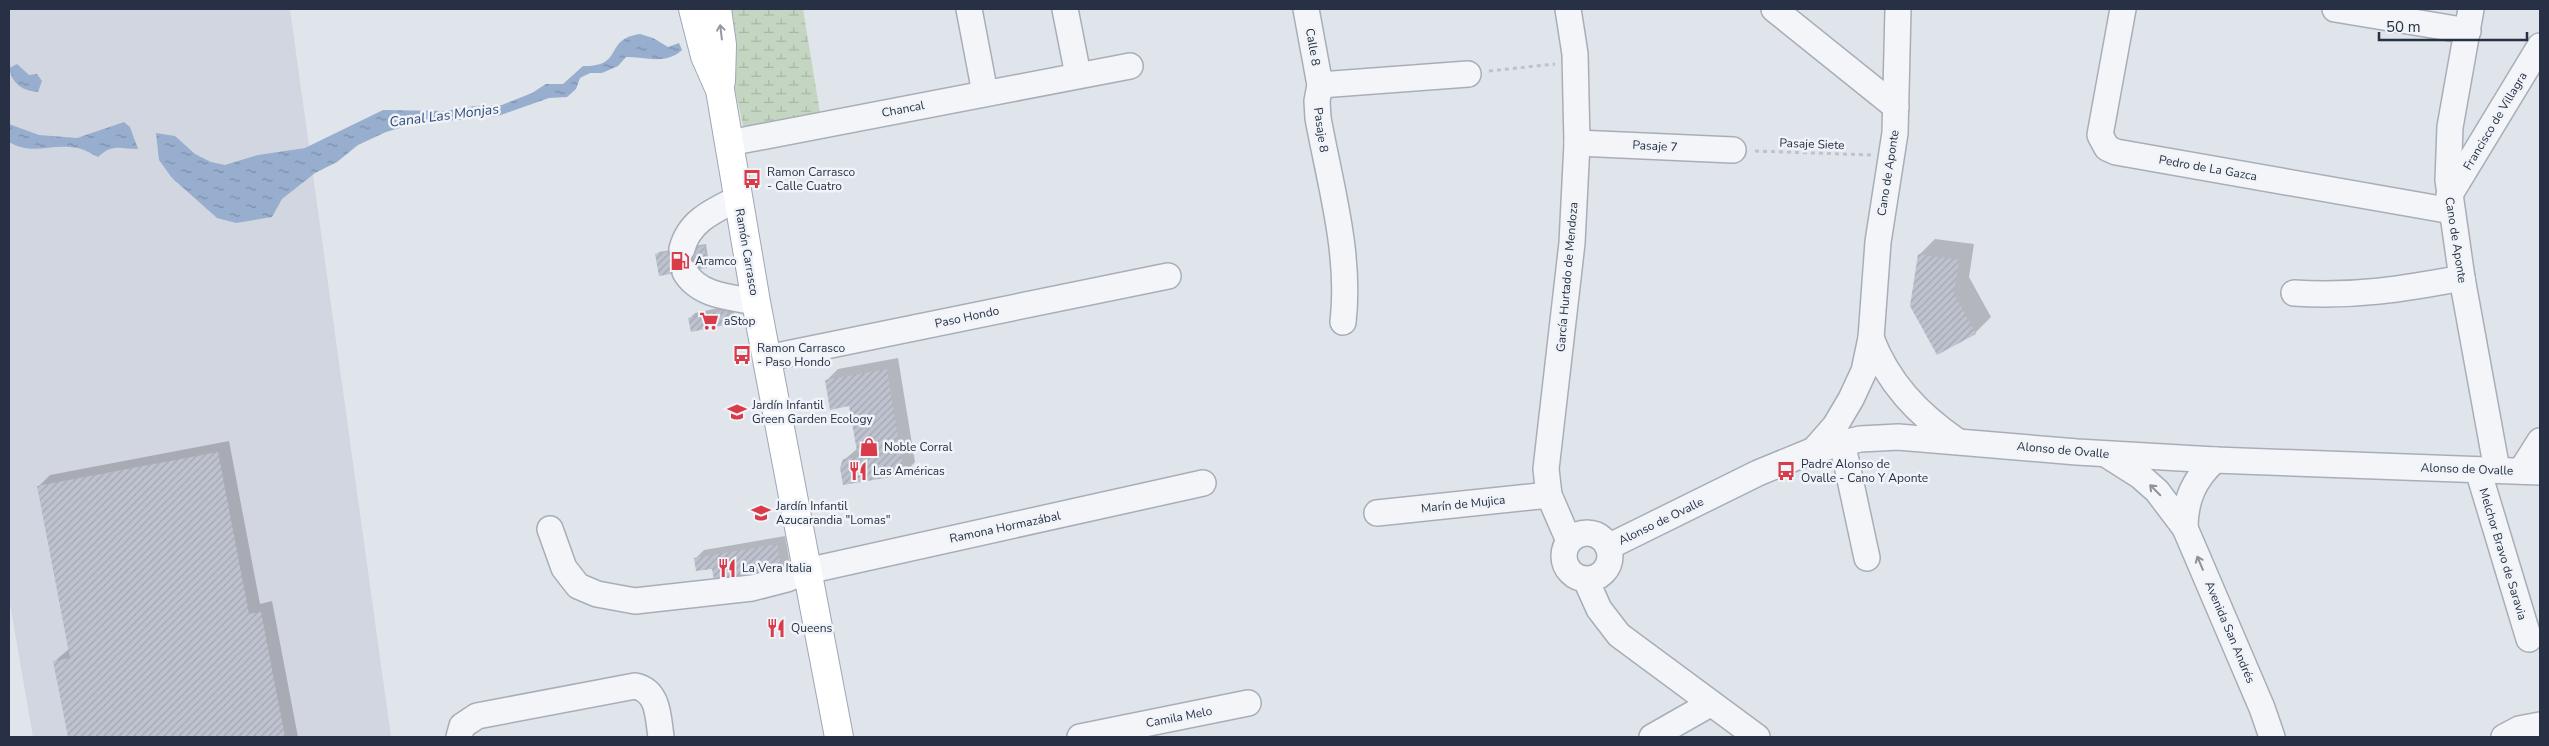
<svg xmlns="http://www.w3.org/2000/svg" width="2549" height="746" font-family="'Nunito Sans',sans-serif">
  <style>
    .built { fill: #d2d6e0 }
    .wetland { fill: url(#wetland-marsh) }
    .water { fill: url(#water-ripples) }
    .shadow { fill: #0003 }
    .building { fill: url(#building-hatch) }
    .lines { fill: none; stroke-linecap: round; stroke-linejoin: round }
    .minor-casing { stroke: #a8aeb9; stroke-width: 28 }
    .major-casing { stroke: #9fa7b7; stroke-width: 30 }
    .path { stroke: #bfc2c9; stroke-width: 3; stroke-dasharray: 4 4; stroke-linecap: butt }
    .minor { stroke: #f4f5f8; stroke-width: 25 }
    .major { stroke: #fff; stroke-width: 28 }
    .oneway { stroke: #9398a2 }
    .oneway2 { stroke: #8e929e }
    .labels { text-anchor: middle; stroke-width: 5; stroke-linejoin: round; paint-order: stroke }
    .street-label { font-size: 12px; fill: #273044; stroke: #f0f3f8 }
    .poi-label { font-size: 12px; fill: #273044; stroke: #f0f3f8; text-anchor: start }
    .water-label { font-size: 14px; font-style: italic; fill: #2e4b7b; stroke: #f0f3f8 }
  </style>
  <defs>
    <pattern id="wetland-marsh" width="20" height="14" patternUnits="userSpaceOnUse" patternTransform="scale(1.25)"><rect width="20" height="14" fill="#c4d5c1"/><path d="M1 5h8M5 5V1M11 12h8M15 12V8" fill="none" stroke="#a8b7a7"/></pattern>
    <pattern id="water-ripples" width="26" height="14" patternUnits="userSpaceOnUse" patternTransform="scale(1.25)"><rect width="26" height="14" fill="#98aece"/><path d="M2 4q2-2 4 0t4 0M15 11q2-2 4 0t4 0" fill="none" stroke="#7c8ea9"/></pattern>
    <pattern id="building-hatch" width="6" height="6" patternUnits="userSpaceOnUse" patternTransform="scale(1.25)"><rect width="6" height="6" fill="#bdc2ce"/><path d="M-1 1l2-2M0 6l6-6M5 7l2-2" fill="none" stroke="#a2a7b2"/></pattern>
  </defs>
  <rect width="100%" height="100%" fill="#e0e4eb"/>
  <polygon class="built" points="9,9 290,9 391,737 33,737 9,598"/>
  <polygon class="wetland" points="717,9 803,9 821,119 745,134"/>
  <g class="water">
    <path d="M 640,34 L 653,38 L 668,47 L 679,43 L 682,50 C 666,65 646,57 626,57 L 618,66 L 602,73 L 590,73 L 580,78 L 576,89 L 567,97 L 549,98 L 498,116 L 413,124 L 386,132 L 358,145 L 337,162 L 315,173 L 282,199 L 272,217 L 236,223 L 217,218 L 172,178 L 159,160 L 156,133 L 175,136 L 195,154 L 211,162 L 225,165 L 258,155 L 305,148 L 383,110 L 445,111 L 475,106 L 502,105 L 532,93 L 546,84 L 563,84 L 583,66 C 625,67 603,39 640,34 Z"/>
    <path d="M 17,64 L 29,75 L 37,74 L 42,81 L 38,92 C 23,91 12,84 9,68 Z"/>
    <path d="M 124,122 L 130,127 L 138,149 C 120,149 113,143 98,157 C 91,154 85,149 77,148 C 51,143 32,156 9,142 L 9,124 L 39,135 L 77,138 Z"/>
  </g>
  <g class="shadow">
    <polygon points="1935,239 1974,244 1969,277 1991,317 1975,333 1919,255"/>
    <polygon points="706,244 709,264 707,266 660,275 656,255 659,252"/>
    <polygon points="732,305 735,317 729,323 690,318 695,313"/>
    <polygon points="898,358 915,462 904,474 844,484 844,460 858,448 850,405 827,380 838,369"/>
    <polygon points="229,441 260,604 272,601 298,737 69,737 55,661 69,649 38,487 50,475"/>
    <polygon points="785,536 790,564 781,573 713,567 695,559 704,550"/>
  </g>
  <g class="building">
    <polygon points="704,246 707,268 659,276 655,254"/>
    <polygon points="1918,254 1959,260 1954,294 1976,334 1937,355 1910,306"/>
    <polygon points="727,310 730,324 691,332 688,318"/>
    <polygon points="887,369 904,475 843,485 840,468 843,459 858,457 849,406 830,410 825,380"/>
    <polygon points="218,452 249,614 261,612 285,737 68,737 53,661 70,658 37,486"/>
    <polygon points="777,544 782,574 715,586 712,569 696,571 694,558"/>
  </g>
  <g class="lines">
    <g class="minor-casing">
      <g id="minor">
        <polyline points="969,9 985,93"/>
        <polyline points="1065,9 1078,75"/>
        <path d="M 1306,9 L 1320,85 L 1317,101 L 1318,118 C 1330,184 1351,254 1343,322"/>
        <polyline points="1568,9 1575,54 1577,143 1572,243 1546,469 1549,495 1569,541"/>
        <polyline points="1774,9 1896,107"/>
        <polyline points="2123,9 2100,135 2107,148 2116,152 2452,211"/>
        <polyline points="2335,9 2468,31"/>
        <polyline points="2471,9 2450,127 2448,180 2462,278 2497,470"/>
        <polyline points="1320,85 1468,74"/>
        <polyline points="729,143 1130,66"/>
        <polyline points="1577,143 1733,150"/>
        <polyline points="2449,196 2540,46"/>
        <path d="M 682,249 C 689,221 713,211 737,199"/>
        <path d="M 685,272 C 699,296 730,297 756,302"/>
        <path d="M 2294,293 C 2354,297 2404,289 2462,278"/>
        <path d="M 1871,338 C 1888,383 1918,414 1957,441"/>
        <polyline points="767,358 1168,276"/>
        <polyline points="1842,442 1867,558"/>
        <polyline points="1814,450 1835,426 1851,399 1864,371 1871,338 1878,242 1895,133 1898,9"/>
        <polyline points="2107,455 2140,476 2157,491 2185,528 2262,708 2272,737"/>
        <polyline points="2478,470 2529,639"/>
        <polyline points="2521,471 2540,441"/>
        <polyline points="1377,513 1549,495"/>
        <path d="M 2185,528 C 2185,500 2194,479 2215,460"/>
        <polyline points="550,529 564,568 578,586 597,594 635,601 752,588 787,579 807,571 1203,483"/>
        <circle cx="1587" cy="556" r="23"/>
        <polyline points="1608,547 1758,473 1814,450 1860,439 1898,437 2077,452 2215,460 2540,472"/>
        <polyline points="1586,580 1599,609 1619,635 1757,737"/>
        <path d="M 459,737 L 462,726 L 477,716 L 635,686 C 659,691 658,717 661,737"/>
        <polyline points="1080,737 1248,703"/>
        <polyline points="1652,737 1710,704"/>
        <polyline points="2504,737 2519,729 2540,725"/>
      </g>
    </g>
    <g class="major-casing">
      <g id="major">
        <polyline points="693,9 705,56 720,90 756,302 839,737"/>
        <polyline points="717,9 722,45 721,81"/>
      </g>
    </g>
    <g class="path">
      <polyline points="1489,71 1555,64"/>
      <polyline points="1755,151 1871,155"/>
    </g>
    <use href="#minor" class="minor"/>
    <use href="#major" class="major"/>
  </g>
  <defs><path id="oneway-shaft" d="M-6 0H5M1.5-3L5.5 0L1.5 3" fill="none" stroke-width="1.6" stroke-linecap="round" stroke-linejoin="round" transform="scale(1.25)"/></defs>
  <use class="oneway" href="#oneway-shaft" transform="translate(721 32) rotate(-97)"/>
  <g class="oneway2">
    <use href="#oneway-shaft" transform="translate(2155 490) rotate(-135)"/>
    <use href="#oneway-shaft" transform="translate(2200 563) rotate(-113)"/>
  </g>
  <defs>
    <g id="bus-bare" transform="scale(1.5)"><path d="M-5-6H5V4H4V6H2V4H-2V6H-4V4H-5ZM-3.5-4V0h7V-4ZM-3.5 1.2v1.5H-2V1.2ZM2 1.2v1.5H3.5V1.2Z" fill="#da3b48" stroke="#f0f3f8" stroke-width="2.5" paint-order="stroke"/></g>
    <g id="fuel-bare" transform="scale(1.5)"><path d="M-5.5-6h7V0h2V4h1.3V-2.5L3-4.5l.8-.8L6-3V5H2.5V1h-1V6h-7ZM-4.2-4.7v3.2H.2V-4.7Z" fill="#da3b48" stroke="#f0f3f8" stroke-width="2.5" paint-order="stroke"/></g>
    <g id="supermarket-bare" transform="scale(1.5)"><path d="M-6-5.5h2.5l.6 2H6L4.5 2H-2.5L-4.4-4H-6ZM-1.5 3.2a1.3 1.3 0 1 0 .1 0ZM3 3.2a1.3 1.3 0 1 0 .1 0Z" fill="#da3b48" stroke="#f0f3f8" stroke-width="2.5" paint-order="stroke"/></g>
    <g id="school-bare" transform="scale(1.5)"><path d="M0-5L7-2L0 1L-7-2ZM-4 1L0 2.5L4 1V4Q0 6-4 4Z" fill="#da3b48" stroke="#f0f3f8" stroke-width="2.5" paint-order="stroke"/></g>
    <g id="shop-bare" transform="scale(1.5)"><path d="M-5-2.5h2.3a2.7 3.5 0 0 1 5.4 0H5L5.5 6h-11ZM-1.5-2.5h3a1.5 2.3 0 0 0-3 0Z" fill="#da3b48" stroke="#f0f3f8" stroke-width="2.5" paint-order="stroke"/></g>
    <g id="restaurant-bare" transform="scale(1.5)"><path d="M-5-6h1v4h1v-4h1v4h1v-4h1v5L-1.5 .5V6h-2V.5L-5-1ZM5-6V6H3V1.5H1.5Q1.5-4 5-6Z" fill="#da3b48" stroke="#f0f3f8" stroke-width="2.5" paint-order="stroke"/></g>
  </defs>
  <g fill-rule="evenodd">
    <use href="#bus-bare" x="752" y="179"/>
    <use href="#fuel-bare" x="680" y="261"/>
    <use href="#supermarket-bare" x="709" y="321"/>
    <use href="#bus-bare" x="742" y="355"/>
    <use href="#school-bare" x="737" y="412"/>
    <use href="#shop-bare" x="869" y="447"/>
    <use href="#restaurant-bare" x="858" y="471"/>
    <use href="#bus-bare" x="1786" y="471"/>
    <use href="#school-bare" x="761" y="513"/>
    <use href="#restaurant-bare" x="727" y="568"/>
    <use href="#restaurant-bare" x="776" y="628"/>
  </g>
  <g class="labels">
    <g class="street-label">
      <text transform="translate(1313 47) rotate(80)" y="4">Calle 8</text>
      <text transform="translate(903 109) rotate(-11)" y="4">Chancal</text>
      <text transform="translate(2495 121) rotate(-59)" y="4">Francisco de Villagra</text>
      <text transform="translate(1321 130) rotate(82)" y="4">Pasaje 8</text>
      <text transform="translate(1812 144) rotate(2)" y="4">Pasaje Siete</text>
      <text transform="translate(1655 146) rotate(3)" y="4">Pasaje 7</text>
      <text transform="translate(2208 168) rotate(10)" y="4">Pedro de La Gazca</text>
      <text transform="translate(1888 173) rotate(-81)" y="4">Cano de Aponte</text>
      <text transform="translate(2456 240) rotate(81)" y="4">Cano de Aponte</text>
      <text transform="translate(747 252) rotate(80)" y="4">Ramón Carrasco</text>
      <text transform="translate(1567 277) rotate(-85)" y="4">García Hurtado de Mendoza</text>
      <text transform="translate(967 317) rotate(-12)" y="4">Paso Hondo</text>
      <text transform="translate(2063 450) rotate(5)" y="4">Alonso de Ovalle</text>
      <text transform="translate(2467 469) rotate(2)" y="4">Alonso de Ovalle</text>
      <text transform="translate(1463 504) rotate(-6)" y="4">Marín de Mujica</text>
      <text transform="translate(1661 521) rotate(-26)" y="4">Alonso de Ovalle</text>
      <text transform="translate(1005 527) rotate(-12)" y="4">Ramona Hormazábal</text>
      <text transform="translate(2503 554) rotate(73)" y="4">Melchor Bravo de Saravia</text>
      <text transform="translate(2230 632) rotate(67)" y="4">Avenida San Andrés</text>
      <text transform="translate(1179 717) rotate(-11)" y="4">Camila Melo</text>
    </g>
    <g class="poi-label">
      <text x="767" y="176">Ramon Carrasco<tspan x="767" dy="14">- Calle Cuatro</tspan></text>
      <text x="695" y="265">Aramco</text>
      <text x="724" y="325">aStop</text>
      <text x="757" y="352">Ramon Carrasco<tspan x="757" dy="14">- Paso Hondo</tspan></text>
      <text x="752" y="409">Jardín Infantil<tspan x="752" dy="14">Green Garden Ecology</tspan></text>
      <text x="884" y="451">Noble Corral</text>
      <text x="1801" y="468">Padre Alonso de<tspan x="1801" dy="14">Ovalle - Cano Y Aponte</tspan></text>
      <text x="873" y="475">Las Américas</text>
      <text x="776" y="510">Jardín Infantil<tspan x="776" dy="14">Azucarandia "Lomas"</tspan></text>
      <text x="742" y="572">La Vera Italia</text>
      <text x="791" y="632">Queens</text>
    </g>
    <g class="water-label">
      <text transform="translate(444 115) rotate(-7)" y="5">Canal Las Monjas</text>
    </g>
  </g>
  <rect width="2549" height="746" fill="none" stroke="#273044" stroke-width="20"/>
  <path d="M2379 32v8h148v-8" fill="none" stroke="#273044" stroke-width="2.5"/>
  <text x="2386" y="32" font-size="15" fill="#273044" stroke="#f0f3f8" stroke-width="4" paint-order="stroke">50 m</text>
</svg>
